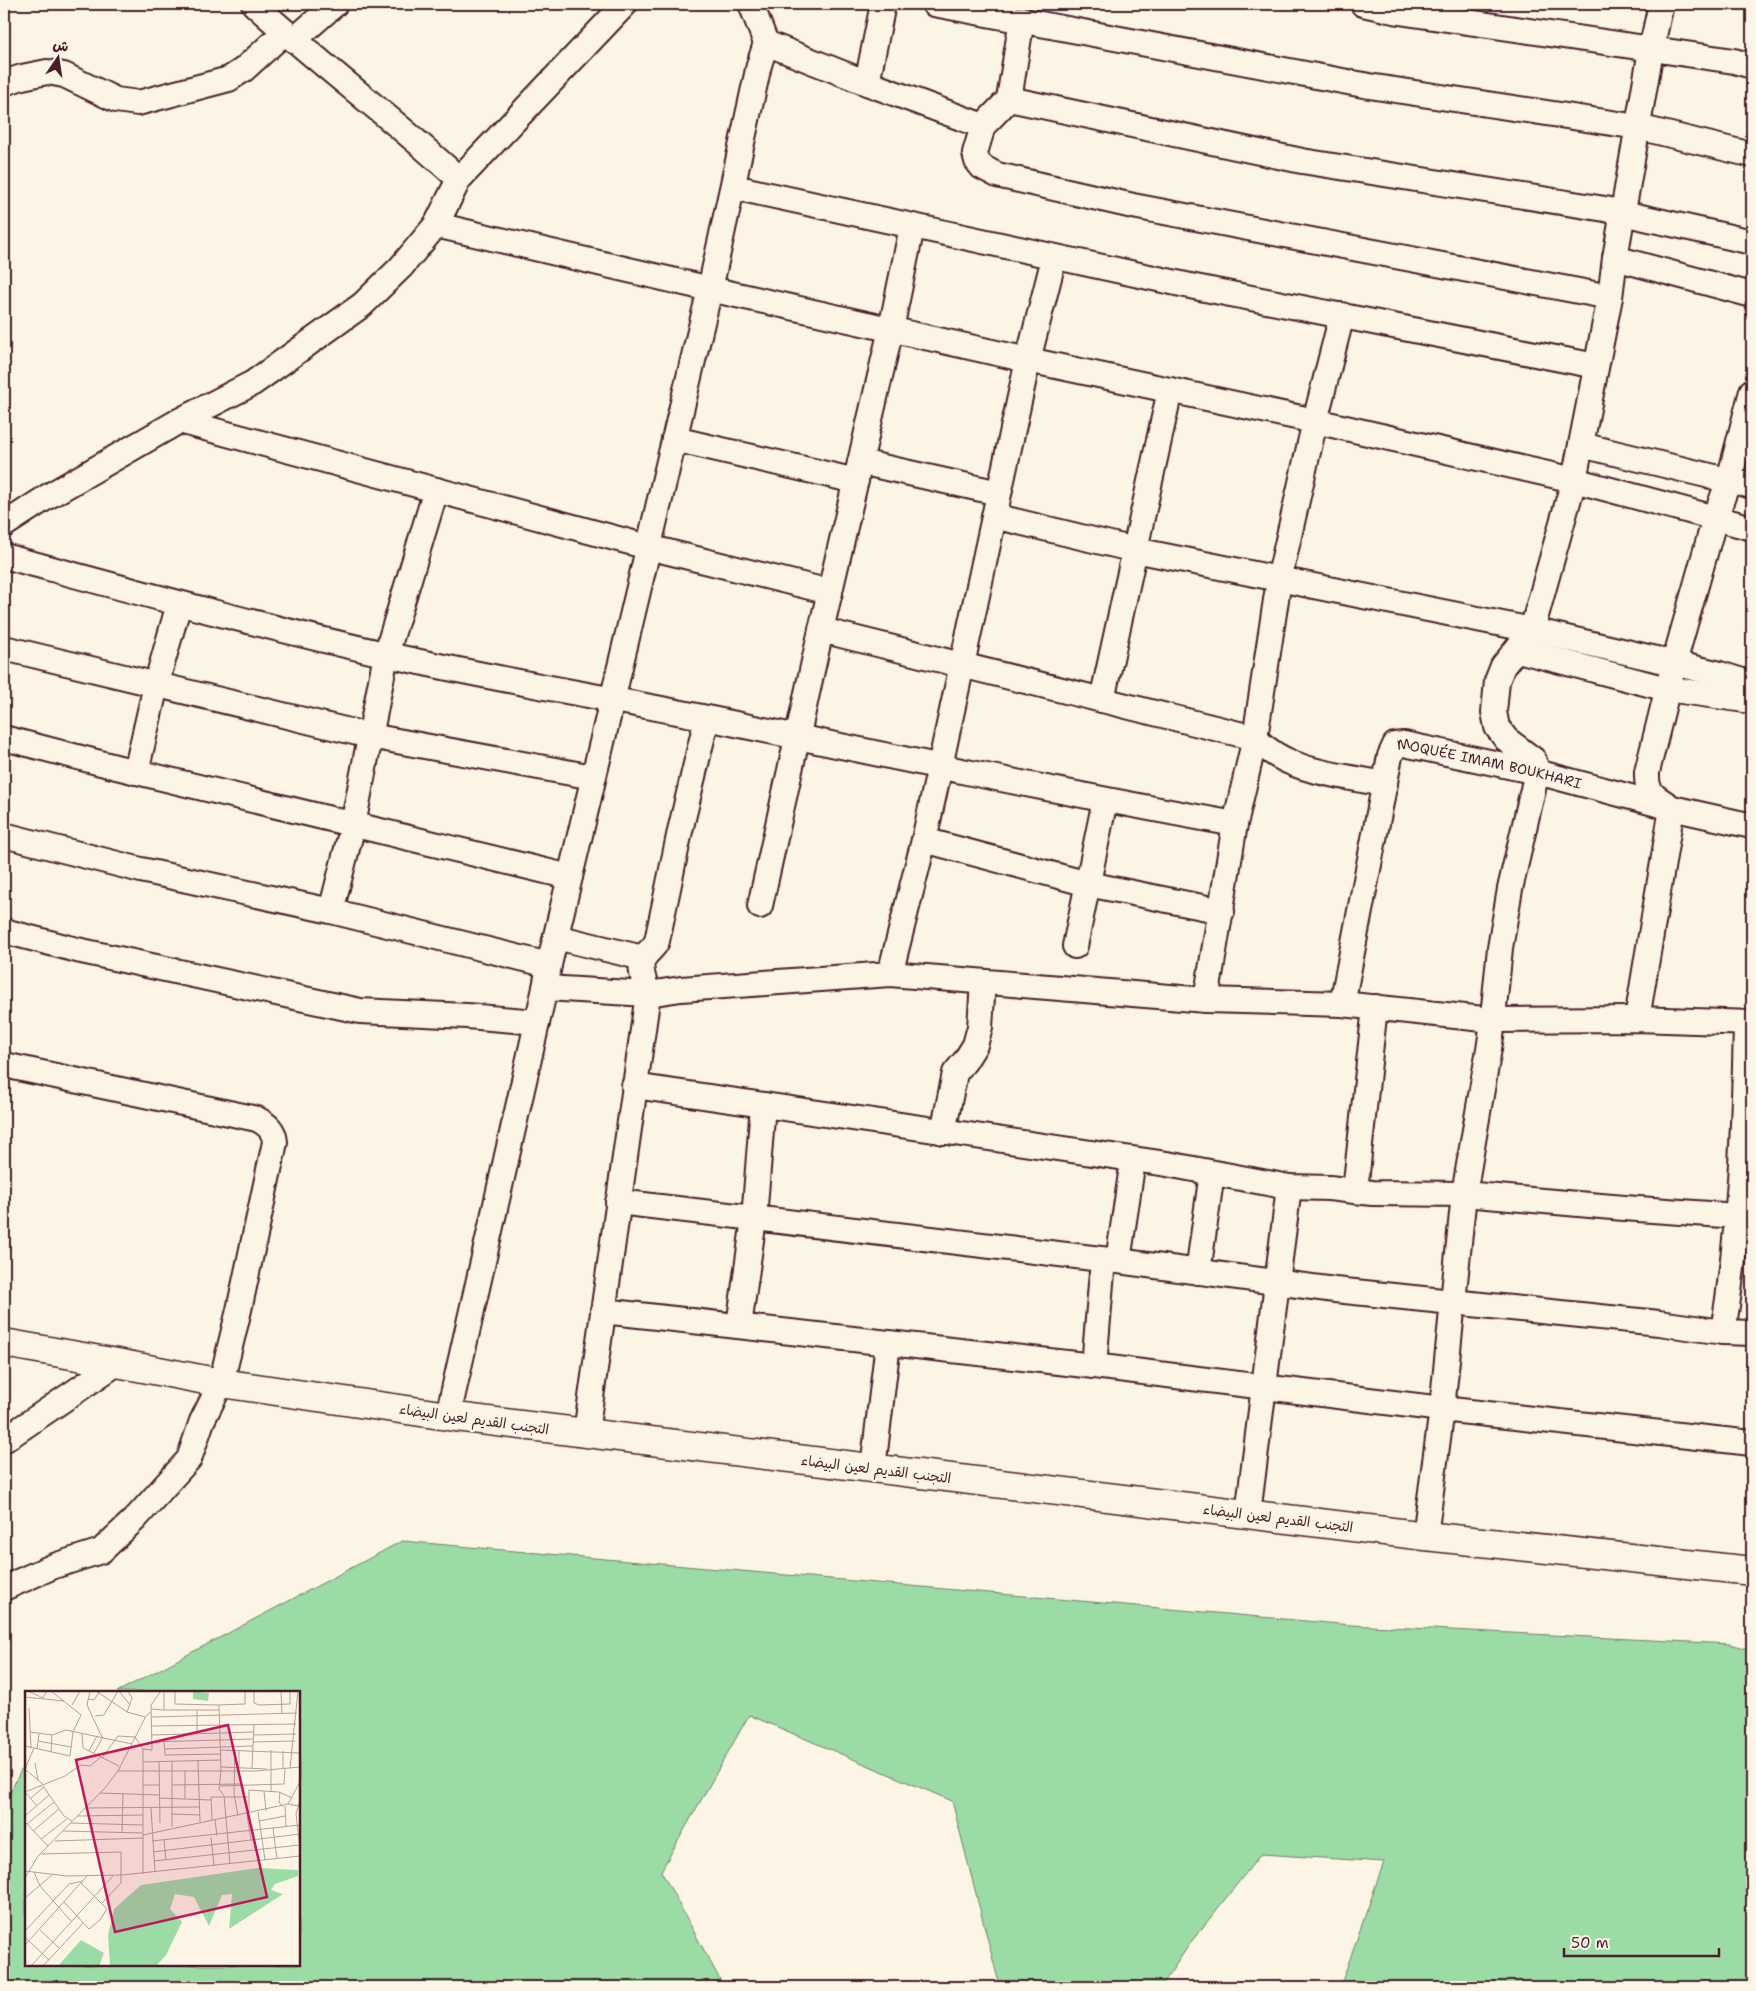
<svg xmlns="http://www.w3.org/2000/svg" width="1756" height="1991" font-family="'Shantell Sans','Playpen Sans Arabic',sans-serif">
  <style>
    .green { fill: #9bdca6; stroke: #727e68 }
    .lines { fill: none; stroke-linecap: round; stroke-linejoin: round }
    .minor-casing { stroke: #4a1f2b; stroke-width: 28 }
    .major-casing { stroke: #4a1f2b; stroke-width: 31 }
    .minor { stroke: #fcf5e5; stroke-width: 24 }
    .major { stroke: #fcf5e5; stroke-width: 28 }
    .labels { text-anchor: middle; stroke-width: 5; stroke-linejoin: round; paint-order: stroke }
    .street-label { font-size: 14px; fill: #4a1f2b; stroke: #fcf5e5 }
    .inset-road { fill: none; stroke: #b59f9b; stroke-width: 1 }
    .view { fill: #c2185b; fill-opacity: 0.15; stroke: #c2185b; stroke-width: 2.5 }
    .inset-edge { fill: none; stroke: #4a1f2b; stroke-width: 2.5 }
  </style>
  <rect width="100%" height="100%" fill="#fcf5e5"/>
  <filter id="ink" filterUnits="userSpaceOnUse"><feTurbulence type="fractalNoise" baseFrequency=".02" numOctaves="2"/><feDisplacementMap in="SourceGraphic" scale="10" xChannelSelector="R" yChannelSelector="G"/><feConvolveMatrix kernelMatrix="1 2 1 2 8 2 1 2 1" color-interpolation-filters="sRGB"/></filter>
  <g filter="url(#ink)">
    <polygon class="green" points="402,1541 1351,1625 1730,1644 1752,1650 1752,1987 1340,1987 1384,1862 1261,1854 1191,1942 1161,1987 1000,1987 952,1801 749,1715 661,1871 724,1987 4,1987 4,1805 26,1760 26,1965 299,1965 299,1692 117,1692"/>
    <g class="lines">
      <g class="minor-casing">
        <g id="minor">
          <path d="M 254,4 C 320,65 393,118 459,179"/>
          <polyline points="751,4 766,43"/>
          <polyline points="934,4 1369,86 1638,127 1752,155"/>
          <polyline points="1363,4 1399,12 1734,61 1752,66"/>
          <polyline points="1022,19 1009,99 983,126 975,153 977,161 982,167 997,175 1133,206 1610,297"/>
          <polyline points="294,40 335,4"/>
          <polyline points="4,83 22,77 47,72 64,75 116,100 138,103 229,79 243,70 285,32"/>
          <polyline points="867,83 983,126"/>
          <polyline points="1009,99 1302,161 1605,209 1752,242"/>
          <polyline points="733,187 1195,287 1596,366"/>
          <polyline points="436,225 459,179 625,4"/>
          <polyline points="1615,258 1752,295"/>
          <polyline points="179,421 648,547 830,592"/>
          <polyline points="674,439 856,481"/>
          <polyline points="1581,445 1752,486"/>
          <polyline points="860,462 999,493"/>
          <polyline points="994,516 1135,550 1532,630 1720,674 1752,684"/>
          <polyline points="4,525 47,497 179,421 253,383 362,305 401,267 436,225 710,289 1028,360 1315,421 1574,480 1752,528"/>
          <path d="M 4,556 C 130,590 256,625 384,654 C 491,679 600,696 707,718 C 883,755 1059,792 1235,824"/>
          <path d="M 821,630 L 1255,738 C 1287,773 1341,775 1385,784"/>
          <polyline points="4,648 370,736 593,777"/>
          <polyline points="1518,650 1667,689 1752,701"/>
          <polyline points="1102,700 1170,390"/>
          <polyline points="4,738 116,767 570,877"/>
          <polyline points="136,772 156,685 179,604"/>
          <polyline points="4,835 141,870 331,911 549,965"/>
          <polyline points="924,840 1088,884 1222,911"/>
          <polyline points="760,906 821,630 891,329 912,227"/>
          <polyline points="331,911 353,825 386,655 436,490"/>
          <polyline points="4,931 77,950 360,1011 467,1016 537,1022"/>
          <polyline points="556,937 643,958"/>
          <polyline points="1075,946 1105,800"/>
          <polyline points="890,974 924,840 1028,360 1054,258"/>
          <polyline points="545,988 648,994 681,989 890,974 1206,1000 1342,1004 1493,1020 1637,1019 1752,1023"/>
          <polyline points="1206,1000 1235,824 1255,738 1279,580 1315,421 1342,315"/>
          <path id="s1" d="M 1342,1004 L 1390,756 L 1395,745 L 1404,744 L 1537,772 L 1672,808 L 1752,826"/>
          <path d="M 1637,1019 L 1672,808 C 1656,796 1646,796 1647,772 L 1674,663 L 1715,518 L 1729,480 L 1752,391"/>
          <path d="M 4,1065 L 257,1119 C 268,1125 274,1130 275,1142 L 239,1310 L 221,1383 L 202,1421 L 189,1459 L 135,1519 L 101,1551 L 54,1566 L 4,1588"/>
          <polyline points="634,1086 1167,1164 1289,1187 1329,1188 1372,1193 1464,1194 1624,1208 1752,1217"/>
          <polyline points="943,1132 955,1073 965,1061 975,1045 980,1027 983,982"/>
          <polyline points="1355,1191 1375,1007"/>
          <polyline points="618,1202 1118,1261 1335,1290 1659,1323 1723,1332 1752,1333"/>
          <polyline points="1118,1261 1133,1160"/>
          <polyline points="1198,1272 1212,1173"/>
          <polyline points="603,1311 1094,1366 1442,1409 1752,1443"/>
          <polyline points="739,1326 754,1219 763,1105"/>
          <path d="M 1723,1332 C 1740,1229 1744,1127 1746,1023"/>
          <polyline points="1094,1366 1103,1260"/>
          <polyline points="448,1416 545,988 549,965 710,289 759,65 766,43 867,83 883,4"/>
          <path d="M 586,1433 L 648,994 C 645,983 637,966 645,956 C 649,950 654,948 657,941 L 680,831 L 707,718"/>
          <polyline points="4,1440 117,1363"/>
          <polyline points="873,1468 888,1343"/>
          <polyline points="1248,1514 1289,1187"/>
          <polyline points="1425,1536 1442,1409 1464,1194 1491,1037 1500,948 1510,889 1537,772 1534,760 1506,739 1497,727 1494,712 1497,681 1503,666 1532,630 1574,480 1610,297 1615,258 1651,50 1661,4"/>
        </g>
      </g>
      <g class="major-casing">
        <polyline id="major" points="4,1343 117,1363 221,1383 448,1416 1425,1536 1752,1571"/>
      </g>
      <use href="#minor" class="minor"/>
      <use href="#major" class="major"/>
    </g>
  </g>
  <g class="labels">
    <g class="street-label">
      <text dy="5" stroke="none"><textPath href="#s1" startOffset="361">MOQUÉE IMAM BOUKHARI</textPath></text>
      <text transform="translate(474 1419) rotate(8)" y="5">التجنب القديم لعين البيضاء</text>
      <text transform="translate(876 1469) rotate(7)" y="5">التجنب القديم لعين البيضاء</text>
      <text transform="translate(1278 1518) rotate(7)" y="5">التجنب القديم لعين البيضاء</text>
    </g>
  </g>
  <g transform="translate(25 1691)">
    <rect width="275" height="275" fill="#fcf5e5"/>
    <path d="M 168,0 L 184,2 L 183,10 L 168,8 ZM 233,177 L 273,179 L 273,185 L 250,193 L 246,199 L 258,203 L 204,238 L 207,203 L 197,204 L 184,235 L 169,206 L 150,203 L 145,218 L 157,231 L 141,264 L 131,275 L 85,275 L 83,244 L 89,218 L 116,194 ZM 56,249 L 79,262 L 74,275 L 33,275 Z" fill="#9bdca6"/>
    <path class="inset-road" d="M 3,0 L 18,7 L 22,0M 65,0 L 62,14 L 77,46M 71,0 L 102,21 L 120,26M 94,0 L 105,14M 150,0 L 150,13 L 192,14 L 220,13 L 220,0M 229,0 L 229,12 L 234,14 L 265,13 L 265,0M 256,0 L 257,23M 0,6 L 39,10M 63,8 L 69,9 L 75,0M 47,14 L 55,0M 194,14 L 196,79 L 194,98 L 199,105 L 205,173M 4,17 L 6,57M 126,18 L 139,19 L 139,0M 139,19 L 194,19M 102,21 L 107,7 L 103,0M 70,25 L 79,24 L 93,0M 127,26 L 272,22M 127,35 L 271,33M 5,41 L 27,44 L 41,39 L 107,53M 172,42 L 172,20M 57,43 L 58,57 L 94,75M 127,44 L 229,41M 229,44 L 271,43M 13,50 L 46,56M 139,50 L 140,64 L 196,63M 127,51 L 228,48M 228,51 L 270,50M 0,55 L 45,65 L 48,41 L 56,24 L 26,0M 12,58 L 14,43M 140,58 L 228,55M 196,59 L 275,62M 246,59 L 246,100M 64,60 L 72,45M 210,60 L 209,103 L 213,125M 214,60 L 214,76M 258,60 L 258,78M 26,61 L 27,44M 69,62 L 78,46M 77,67 L 93,45 L 110,46 L 118,58M 147,70 L 147,136M 173,70 L 175,131M 118,71 L 196,69M 134,71 L 135,132M 10,72 L 13,89M 196,76 L 242,78M 227,77 L 229,33M 265,77 L 273,0M 0,78 L 9,57M 1,79 L 19,94M 160,79 L 160,108M 93,80 L 121,25 L 126,21M 118,94 L 134,94M 147,94 L 215,93M 18,95 L 39,125 L 47,130M 195,95 L 259,93 L 260,78M 239,100 L 241,120M 0,101 L 40,85 L 56,74 L 65,75 L 76,66M 0,101 L 12,115M 255,101 L 254,111 L 258,116M 75,102 L 134,104M 224,106 L 224,122M 6,107 L 19,96M 134,107 L 186,109M 275,109 L 271,123 L 275,158M 260,115 L 261,135M 274,115 L 263,113 L 275,91M 60,117 L 174,116M 126,117 L 130,181M 233,121 L 240,169M 147,123 L 175,124M 222,123 L 226,150M 0,125 L 24,104M 52,125 L 118,124M 187,129 L 186,106 L 224,106 L 224,99 L 254,101 L 267,107M 190,129 L 192,145M 234,130 L 260,125M 1,132 L 23,155M 46,132 L 118,134M 2,133 L 29,111M 248,137 L 252,168M 8,140 L 34,118M 38,140 L 117,142M 97,141 L 98,103M 118,144 L 263,113M 186,146 L 189,175M 16,148 L 42,128M 139,149 L 141,169M 30,150 L 118,147M 127,150 L 275,134M 128,161 L 275,143M 16,163 L 96,161 L 96,192 L 77,212M 129,170 L 275,154M 0,180 L 42,185 L 97,184 L 275,165M 9,181 L 15,195 L 46,230M 118,183 L 118,58 L 127,59 L 126,14 L 136,0M 0,187 L 13,165 L 80,97 L 93,80 L 231,80 L 275,76M 0,207 L 27,184M 39,211 L 64,238 L 75,229 L 82,218 L 56,192M 15,239 L 34,257M 0,240 L 44,193 L 58,190M 0,246 L 24,269M 0,254 L 62,185M 6,275 L 88,185M 18,275 L 58,232"/>
    <path class="view" d="M 203,34 L 242,206 L 90,241 L 51,69 Z"/>
    <rect width="275" height="275" class="inset-edge"/>
  </g>
  <rect width="1756" height="1991" fill="none" stroke="#fcf5e5" stroke-width="20"/>
  <rect x="10" y="10" width="1736" height="1971" fill="none" stroke="#4a1f2b" stroke-width="2" filter="url(#ink)"/>
  <g transform="translate(58 58) rotate(13)" stroke="#fcf5e5" stroke-width="4" paint-order="stroke">
  <path d="M0-4L9 19L0 12L-9 19Z" fill="#4a1f2b"/>
  <text y="-8" font-size="14" font-weight="bold" text-anchor="middle" fill="#4a1f2b">ش</text>
  </g>
  <path d="M1564 1948v8h155v-8" fill="none" stroke="#4a1f2b" stroke-width="2.5"/>
  <text x="1571" y="1948" font-size="15" fill="#4a1f2b" stroke="#fcf5e5" stroke-width="4" paint-order="stroke">50 m</text>
</svg>
